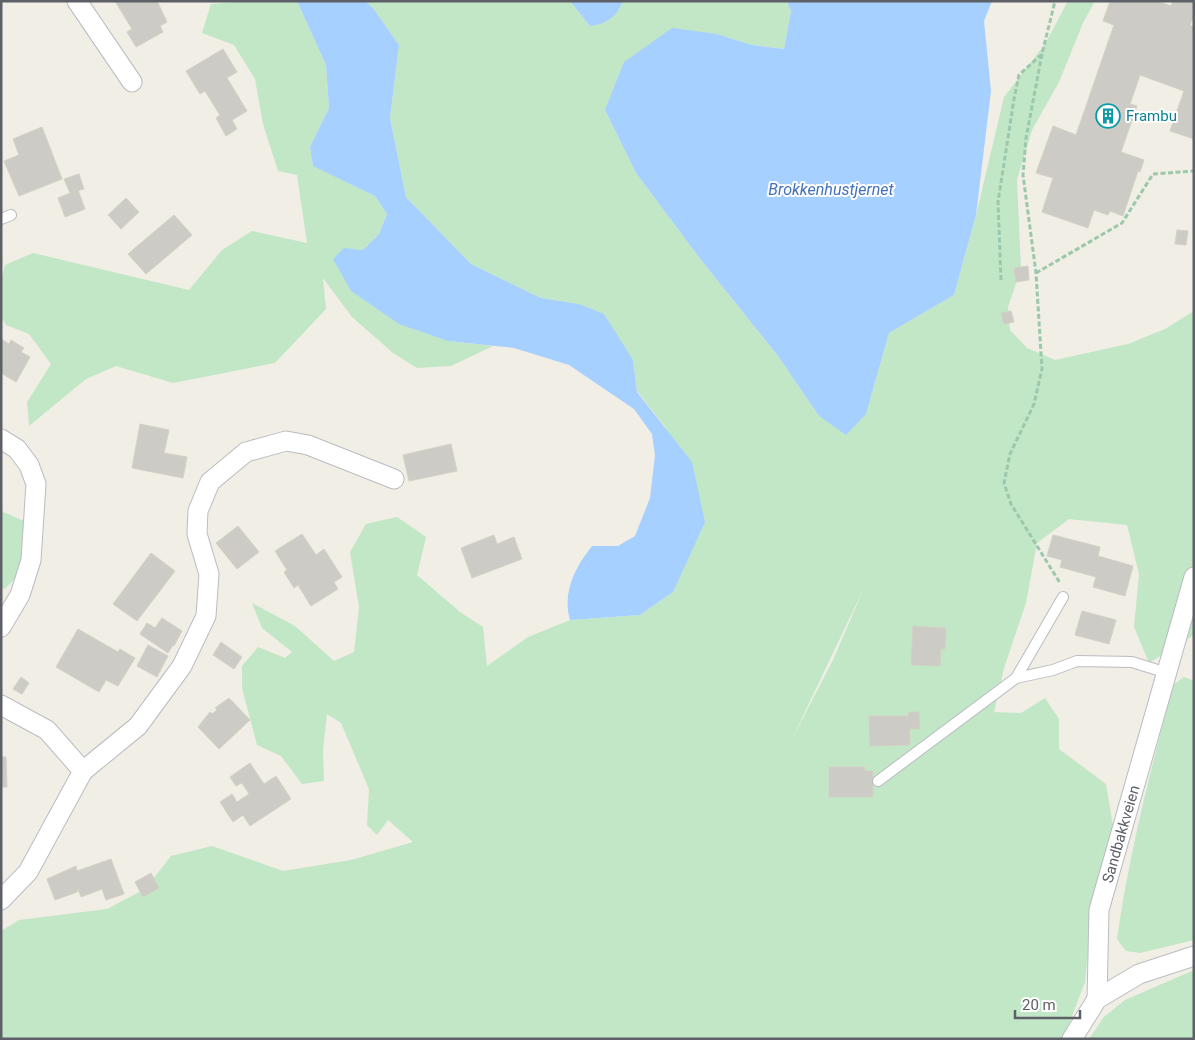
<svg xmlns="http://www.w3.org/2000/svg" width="1195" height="1040" font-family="Roboto,sans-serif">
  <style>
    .green { fill: #c2e7c6; fill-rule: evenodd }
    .water { fill: #a6d0ff }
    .building { fill: #cdcbc5; stroke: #d4d1c4 }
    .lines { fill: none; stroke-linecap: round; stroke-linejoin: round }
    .service-casing { stroke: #babcc1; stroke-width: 12 }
    .minor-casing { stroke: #babcc1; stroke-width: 21 }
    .path { stroke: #9bc8ad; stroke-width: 3; stroke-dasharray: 5 2.5; stroke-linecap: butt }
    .service { stroke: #fff; stroke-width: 10 }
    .minor { stroke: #fff; stroke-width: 19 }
    .labels { text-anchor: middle; stroke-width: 4; stroke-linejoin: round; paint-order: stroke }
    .culture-label { font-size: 15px; fill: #0d838f; stroke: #fff; text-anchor: start }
    .street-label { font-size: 15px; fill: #5d6066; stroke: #fff }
    .water-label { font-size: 16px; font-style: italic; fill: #4372bc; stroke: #fff }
  </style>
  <rect width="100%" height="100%" fill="#f0eee5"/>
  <g class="green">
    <polygon points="251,1 297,1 326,65 329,108 310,147 313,165 375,196 387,214 379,234 363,250 344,249 448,341 493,346 451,366 417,368 393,353 352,317 323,278 326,309 275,363 173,383 116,366 86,379 29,426 27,402 51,364 29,334 6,325 1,316 1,282 5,265 33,253 189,290 222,250 252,231 307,243 297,175 278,171 263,124 255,79 234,45 202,33 211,4"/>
    <path d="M 365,1 L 570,1 L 590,26 L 619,10 L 623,1 L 787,1 L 791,11 L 784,49 L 752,45 L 717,34 L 605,110 L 636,173 L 701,260 L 778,356 L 819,416 L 866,414 L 889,333 L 954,295 L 976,215 L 1004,97 L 1045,44 L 1068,1 L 1095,1 L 1083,23 L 1059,82 L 1032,130 L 1017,180 L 1021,269 L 1008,307 L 1010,330 L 1027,348 L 1055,360 L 1128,344 L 1165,329 L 1194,311 L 1194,635 L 1149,663 L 1134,627 L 1139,574 L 1127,525 L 1069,519 L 1037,543 L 1026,603 L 1004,668 L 994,712 L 1021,713 L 1045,698 L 1059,719 L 1059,749 L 1106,784 L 1113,826 L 1093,901 L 1085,982 L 1066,1032 L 1061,1039 L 1,1039 L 1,931 L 19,920 L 107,909 L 145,889 L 171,856 L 212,846 L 283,871 L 351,860 L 413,842 L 388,820 L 377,835 L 367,825 L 369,789 L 341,723 L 327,714 L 323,750 L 324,781 L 302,784 L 281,756 L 257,745 L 242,688 L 242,666 L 258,647 L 285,658 L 292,652 L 262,628 L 252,603 L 295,626 L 334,661 L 354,652 L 359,607 L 350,552 L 366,524 L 397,517 L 426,537 L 417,575 L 460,612 L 483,627 L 487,666 L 528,637 L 570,620 L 640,615 L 673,592 L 666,428 L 637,391 L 633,360 L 579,304 L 541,298 L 471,264 L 406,197 L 390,118 L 399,45 L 373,8 ZM 864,588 L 833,660 L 791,741 Z"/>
    <polygon points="1,511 40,528 35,557 5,589 1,587"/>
    <path d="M 1184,677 L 1194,681 L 1194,940 L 1140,953 L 1126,951 L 1117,939 C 1129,853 1151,769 1173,685 Z"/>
    <polygon points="1194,970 1194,1039 1089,1039 1104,1017 1125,1000"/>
  </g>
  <g class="water">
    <path d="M 297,1 L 365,1 L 373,8 L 399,45 L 390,118 L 406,197 L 471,264 L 541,298 L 579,304 L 604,314 L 633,360 L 637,392 L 692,462 L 705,522 L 673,592 L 640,615 L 570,620 C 562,593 575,567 592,546 L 618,546 L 635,536 L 650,498 L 655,455 L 652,434 L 634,409 L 569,365 L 514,348 L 448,341 L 399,324 L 351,291 L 333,259 L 344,248 L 363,250 L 379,234 L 387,214 L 375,196 L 313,166 L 310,147 L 329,108 L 326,65 Z"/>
    <path d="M 570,1 L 623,1 C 617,17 606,24 590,26 Z"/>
    <polygon points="787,1 992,1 984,21 991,91 976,215 954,295 889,333 866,414 846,435 819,416 778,356 701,260 636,173 605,110 624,62 672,28 717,34 752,45 784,49 791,11"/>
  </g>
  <g class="building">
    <polygon points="115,1 157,1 167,22 160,26 163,32 136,47 127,32 132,29"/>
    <polygon points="1110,1 1156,1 1171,6 1173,1 1194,1 1194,15 1190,25 1194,27 1194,139 1170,131 1184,91 1140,75 1130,104 1137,106 1121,152 1144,160 1140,172 1138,171 1123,216 1110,211 1108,215 1094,210 1088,228 1042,212 1053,178 1036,173 1053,126 1076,135 1114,25 1103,21"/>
    <polygon points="223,49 237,72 227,78 247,111 232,120 237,129 226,136 216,118 220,115 205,91 200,94 186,71"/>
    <polygon points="42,127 62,179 19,196 4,161 19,155 13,139"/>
    <polygon points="79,174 84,189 70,193 64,179"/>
    <polygon points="78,190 85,209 65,217 58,198"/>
    <polygon points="126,198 139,212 121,229 108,215"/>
    <polygon points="174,215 192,235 146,274 128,254"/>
    <polygon points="1177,230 1188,231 1186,245 1175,244"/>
    <polygon points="1028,266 1029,280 1016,282 1014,268"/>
    <polygon points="1011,311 1014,322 1004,324 1001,313"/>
    <polygon points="1,339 9,344 11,340 24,348 21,352 30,357 16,382 1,373"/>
    <polygon points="140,424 169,430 164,453 187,457 183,478 132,468"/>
    <polygon points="451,444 457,471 409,481 403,455"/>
    <polygon points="238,526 259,552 237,569 216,543"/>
    <polygon points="302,534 316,555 324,549 342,577 334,582 338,589 311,606 298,585 294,588 284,572 287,570 275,551"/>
    <polygon points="494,535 497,544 514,537 522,559 472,578 461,548"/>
    <polygon points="1053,535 1100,547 1098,556 1133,566 1125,596 1093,587 1096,577 1060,567 1062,560 1047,556"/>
    <polygon points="151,553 175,571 137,621 113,604"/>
    <polygon points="1082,611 1116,620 1109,644 1075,635"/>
    <polygon points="162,618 182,631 174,646 173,645 168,653 140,634 147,623 155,628"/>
    <polygon points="913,626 946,628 945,649 941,649 940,666 911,665"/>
    <polygon points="78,629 118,652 120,649 135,658 118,686 106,680 99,692 56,667"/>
    <polygon points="221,642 242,657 234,669 213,655"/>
    <polygon points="148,645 168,656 157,677 137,666"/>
    <polygon points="21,677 29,683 22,694 13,689"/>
    <polygon points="229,698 250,720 219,749 198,727 210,712 212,714 217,710 215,708"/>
    <polygon points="909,712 919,712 920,729 910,729 910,745 870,746 869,716 908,716"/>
    <polygon points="1,757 6,757 7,787 1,787"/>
    <polygon points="250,763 264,784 276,776 291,799 250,826 243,815 233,822 220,802 232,794 237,802 249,794 242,783 236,786 230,777"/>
    <polygon points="829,767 865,767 865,771 873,771 873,797 829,797"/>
    <polygon points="111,859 124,894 106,900 102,889 81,897 78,889 77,892 55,900 47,879 76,866 77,871"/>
    <polygon points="151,873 159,888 143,897 135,882"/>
  </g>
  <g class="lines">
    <g class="service-casing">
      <g id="service">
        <polyline points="1,219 11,215"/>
        <polyline points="1016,678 1063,597"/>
        <polyline points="878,781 1016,678 1053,670 1077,661 1132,662 1167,673"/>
      </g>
    </g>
    <g class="minor-casing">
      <g id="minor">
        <polyline points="77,1 132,82"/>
        <polyline points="1,439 17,449 29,465 36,484 31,560 20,595 1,627"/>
        <polyline points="1,705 47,730 83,771 28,872 1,900"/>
        <polyline points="83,771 138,726 182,666 206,616 209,574 197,534 198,511 210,482 246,452 286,441 308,445 394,479"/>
        <polyline points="1097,999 1099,910 1194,577"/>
        <polyline points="1072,1039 1097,999 1139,974 1194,956"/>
      </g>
    </g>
    <g class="path">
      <polyline points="1042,54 1026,138 1023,175 1036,273 1042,369 1034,404 1010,454 1004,483 1011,504 1060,583"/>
      <polyline points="1036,273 1122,223 1153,174 1194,171"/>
      <polyline points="1001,280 998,202 1014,99 1019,75 1042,54 1055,1"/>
    </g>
    <use href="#service" class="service"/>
    <use href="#minor" class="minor"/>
  </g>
  <defs>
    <g id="building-ring" transform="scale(1.25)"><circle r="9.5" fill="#fff" stroke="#0f9aa8" stroke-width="1.5"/><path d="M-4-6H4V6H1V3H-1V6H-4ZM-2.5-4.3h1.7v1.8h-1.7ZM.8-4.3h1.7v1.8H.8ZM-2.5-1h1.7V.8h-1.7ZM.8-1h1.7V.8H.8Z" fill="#0f9aa8"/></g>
  </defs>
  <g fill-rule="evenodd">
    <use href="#building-ring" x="1108" y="116"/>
  </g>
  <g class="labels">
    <g class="culture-label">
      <text x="1126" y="121">Frambu</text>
    </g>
    <g class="street-label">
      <text transform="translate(1121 834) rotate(-74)" y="5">Sandbakkveien</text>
    </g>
    <g class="water-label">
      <text x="831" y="195">Brokkenhustjernet</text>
    </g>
  </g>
  <rect width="1195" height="1040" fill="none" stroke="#5d6066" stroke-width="5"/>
  <path d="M1015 1010v8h65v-8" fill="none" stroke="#5d6066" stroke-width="2.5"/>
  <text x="1022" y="1010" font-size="15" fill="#5d6066" stroke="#ffffff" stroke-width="4" paint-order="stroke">20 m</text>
</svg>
